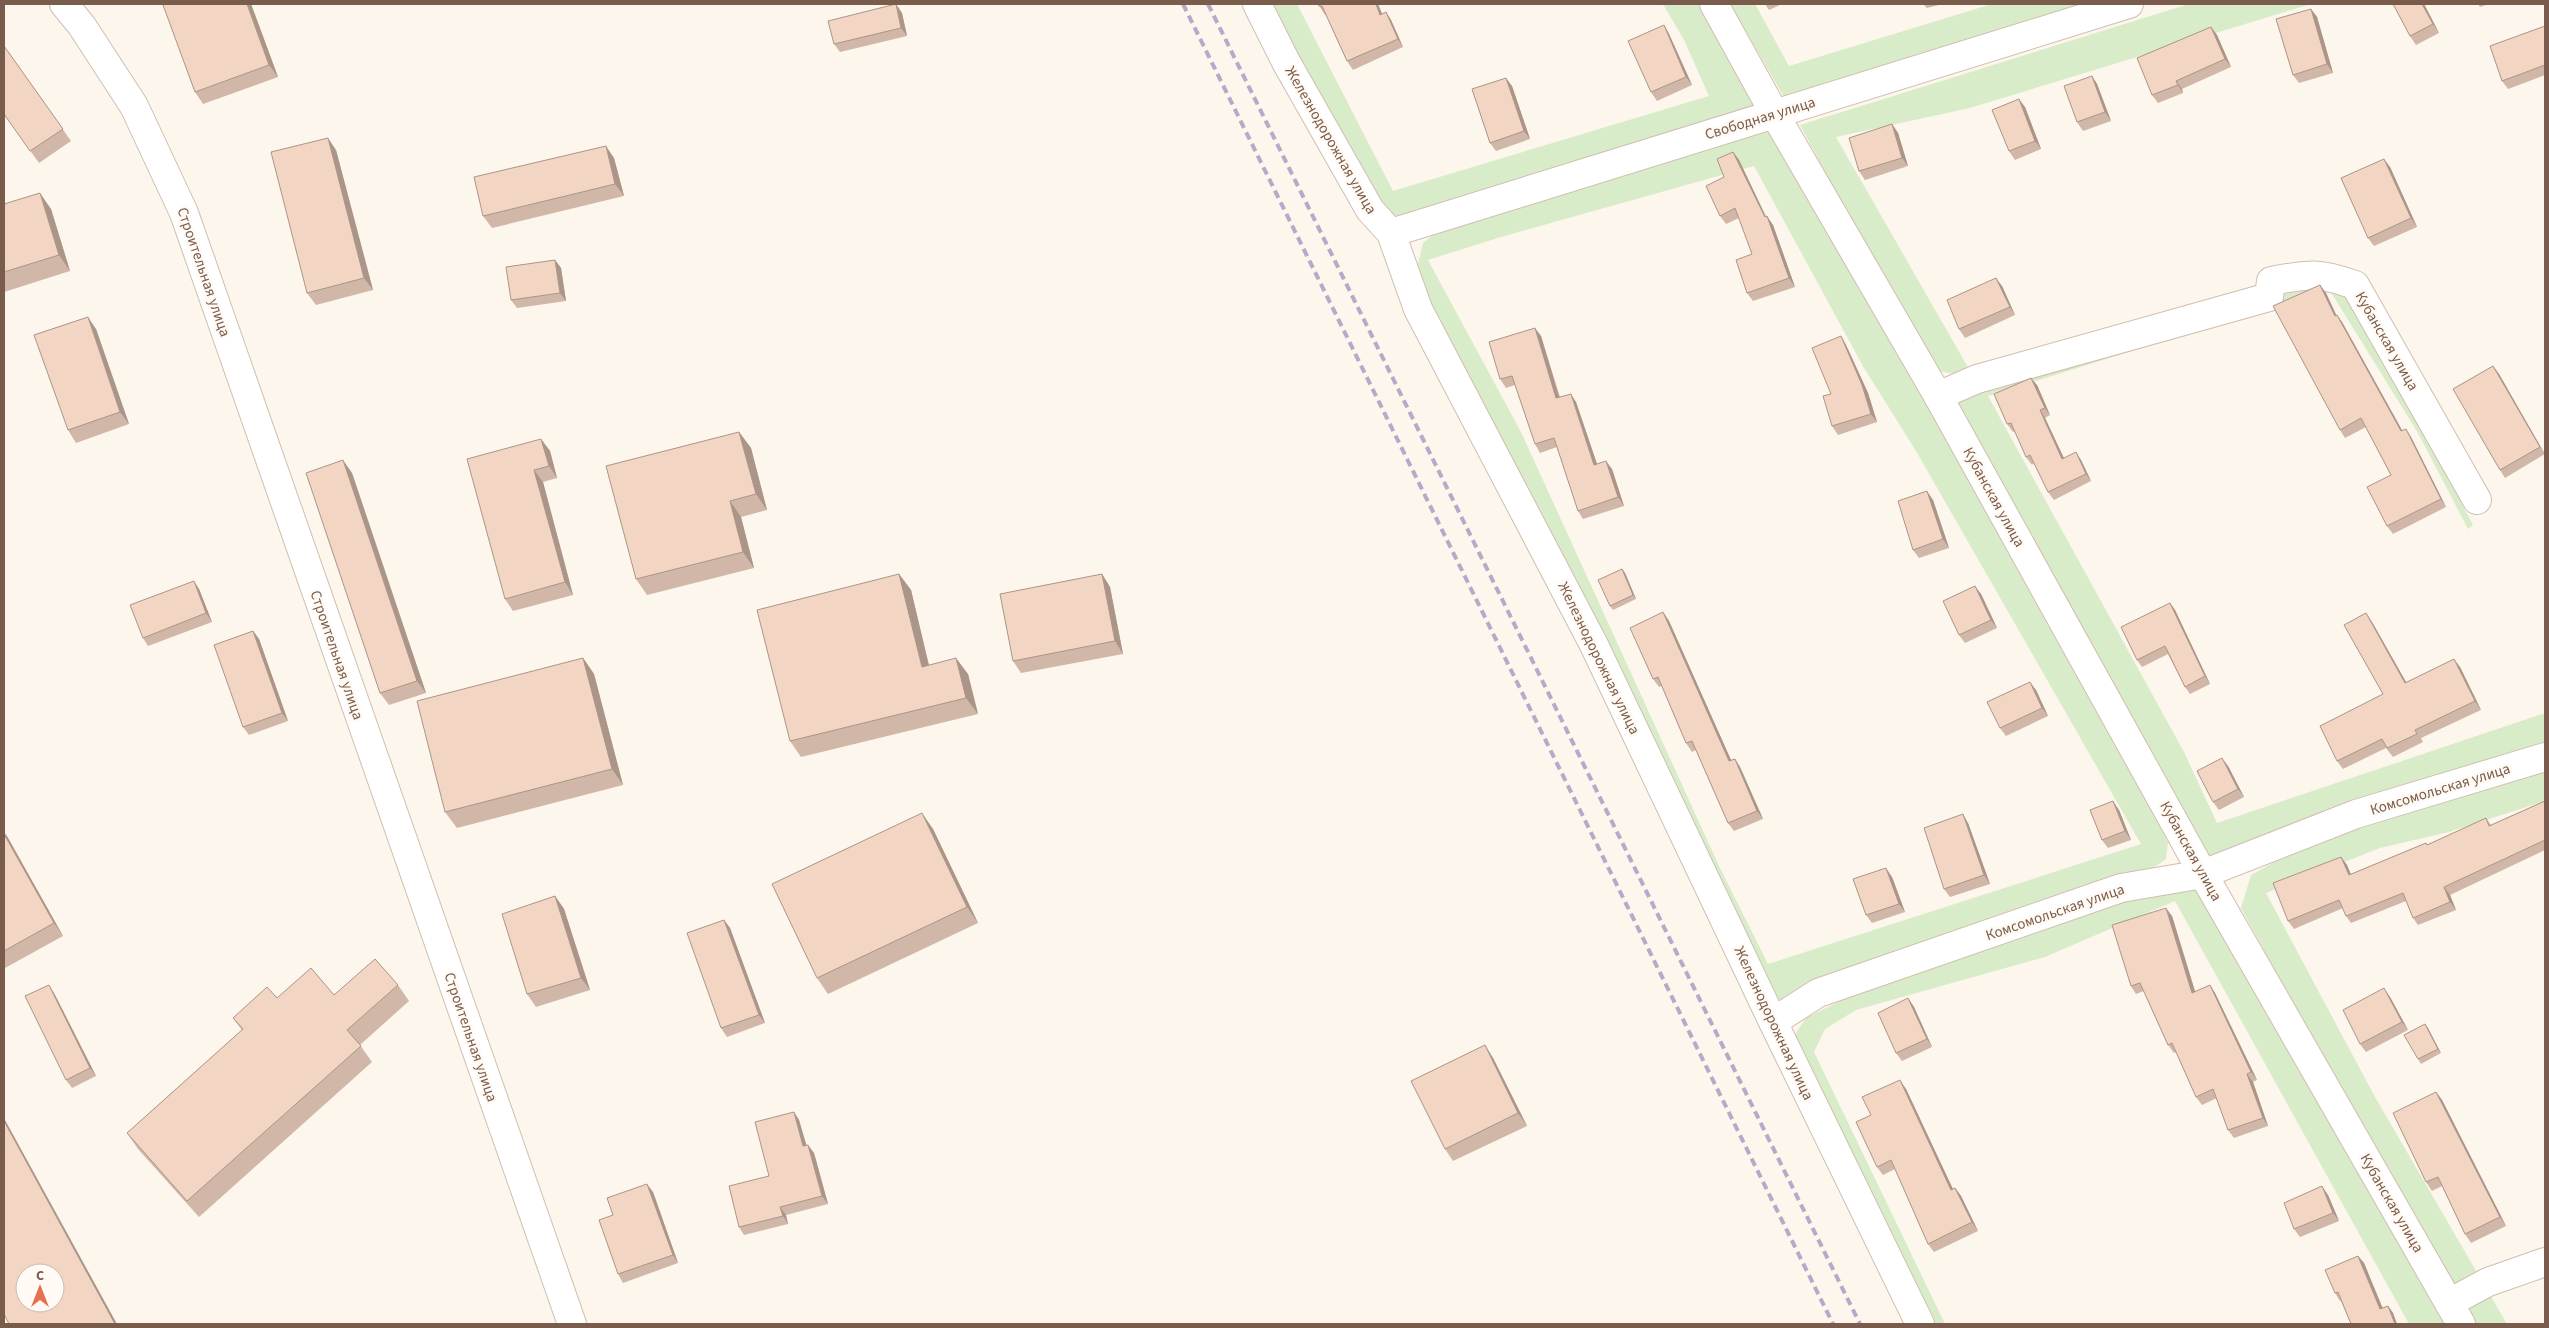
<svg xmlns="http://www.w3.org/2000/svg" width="2549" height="1328" font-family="'Source Sans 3',sans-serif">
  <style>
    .green { fill: #d8ecc9; fill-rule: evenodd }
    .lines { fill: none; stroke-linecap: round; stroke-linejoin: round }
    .minor-casing { stroke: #d1beb0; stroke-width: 30 }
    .minor { stroke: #fff; stroke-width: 28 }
    .rail { stroke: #b9a8c9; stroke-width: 4; stroke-dasharray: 8 5; stroke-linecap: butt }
    .wall { fill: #d1b7a8 }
    .shaded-wall { fill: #aa9588 }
    .building { fill: #f3d5c3; stroke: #aa9588; fill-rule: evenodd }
    .labels { text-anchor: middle; stroke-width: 5; stroke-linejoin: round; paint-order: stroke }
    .street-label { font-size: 15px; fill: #7a5c4d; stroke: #fffaf3 }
  </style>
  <rect width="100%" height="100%" fill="#fdf6ec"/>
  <g class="green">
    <polygon points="1266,4 1297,4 1393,191 1709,96 1684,40 1663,4 1700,4 1759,112 1398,220 1371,199"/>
    <polygon points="1730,4 1755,4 1789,66 1992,4 2090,4 1785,99"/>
    <polygon points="2189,4 2311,4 1970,108 1836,137 1969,369 1954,374 1938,371 1919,346 1800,125"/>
    <path d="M 1768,126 L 1948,441 L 2161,826 L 2168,843 L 2166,859 L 2143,875 L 1779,1002 L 1768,995 L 1421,294 L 1417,268 L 1423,243 L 1441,228 ZM 1754,166 L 1864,368 L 1916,451 L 2141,844 L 1768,964 L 1720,868 L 1521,432 L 1428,260 L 1501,237 Z"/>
    <polygon points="2311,285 2332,286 2352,300 2473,525 2468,529 2418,433 2329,289 1988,396 2184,752 2217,823 2545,713 2545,745 2315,815 2292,829 2212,857 2201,848 1953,400 2125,340"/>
    <polygon points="2545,770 2545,801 2449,832 2380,848 2266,893 2375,1097 2507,1324 2473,1324 2415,1227 2241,908 2251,875 2301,847"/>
    <polygon points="2185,882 2207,900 2444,1324 2409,1324 2175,901 2045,957 1856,1010 1825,1029 1814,1052 1945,1324 1930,1324 1794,1036 1806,1018 1846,998 2037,925"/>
  </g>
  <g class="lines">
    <g class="minor-casing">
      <g id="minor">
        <polyline points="64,4 82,26 134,106 184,213 572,1324"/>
        <polyline points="1257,4 1286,62 1370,210 1391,233 1418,309 1594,645 1773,1022 1920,1324"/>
        <polyline points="1714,4 1774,113 1938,396 2203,874 2461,1324"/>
        <polyline points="1391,233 2129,4"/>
        <path d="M 1938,396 L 1977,379 L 2269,297 L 2271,281 C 2308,274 2319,272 2355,285 L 2477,500"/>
        <polyline points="1773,1022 1818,993 2121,888 2203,874 2356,814 2545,757"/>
        <polyline points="2449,1303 2488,1282 2545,1262"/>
      </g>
    </g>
    <use href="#minor" class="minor"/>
    <g class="rail">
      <polyline points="1183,4 1833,1324"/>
      <polyline points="1208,4 1860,1324"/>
    </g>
  </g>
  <g class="wall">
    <polygon points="165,4 251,4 278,77 203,104 195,92"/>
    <polygon points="1318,4 1382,14 1386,12 1391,20 1403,47 1353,70 1347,61 1326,15 1325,15"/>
    <polygon points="1765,4 1782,4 1769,10"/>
    <polygon points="1923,4 1943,4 1927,8"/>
    <polygon points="2393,4 2424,4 2439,33 2416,45 2410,36"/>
    <polygon points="2478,4 2489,4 2480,7"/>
    <polygon points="2311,9 2317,17 2333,73 2299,83 2293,75"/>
    <polygon points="902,13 907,36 840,52 834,44"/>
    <polygon points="1664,25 1669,34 1692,85 1657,101 1651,92"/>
    <polygon points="2545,26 2545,75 2508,89 2502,81"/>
    <polygon points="2211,27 2217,35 2231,67 2182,89 2183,93 2158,103 2152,95"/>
    <polygon points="4,46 71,141 39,163 4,114"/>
    <polygon points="2092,76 2097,84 2111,121 2083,131 2077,122"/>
    <polygon points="1512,86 1530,139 1496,151 1490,143"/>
    <polygon points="2025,107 2041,149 2015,160 2009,151"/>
    <polygon points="1892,124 1898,133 1908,166 1865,180 1859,171"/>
    <polygon points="336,150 373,290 316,305 307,293"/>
    <polygon points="1733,152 1739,160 1766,217 1773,225 1795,287 1753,301 1747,293 1752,254 1739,218 1726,224 1720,216 1724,177"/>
    <polygon points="614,158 624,196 492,228 483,216"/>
    <polygon points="2390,167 2417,227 2374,246 2368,238"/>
    <polygon points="4,204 51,209 70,271 4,292"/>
    <polygon points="555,260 561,268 566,301 517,308 511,300"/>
    <polygon points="2320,285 2326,293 2336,315 2342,322 2402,431 2411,437 2446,507 2393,534 2387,526 2391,475 2366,427 2345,438 2340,430"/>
    <polygon points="2002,286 2015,315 1965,338 1959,329"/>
    <polygon points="96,329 129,424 76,443 68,430"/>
    <polygon points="1541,336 1560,397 1576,402 1597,464 1612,469 1624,506 1583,519 1578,511 1557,447 1540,453 1535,444 1515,385 1506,388 1500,379"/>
    <polygon points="1841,336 1846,345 1868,393 1877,422 1838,435 1832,426 1831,394"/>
    <polygon points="2493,366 2499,374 2545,454 2505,478 2500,470"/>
    <polygon points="2037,385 2050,415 2045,418 2064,458 2081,460 2091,481 2054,500 2048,492 2034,463 2032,465 2026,457 2015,431 2013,432 2007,424"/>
    <polygon points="739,432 751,448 767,510 741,517 754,568 647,595 636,579"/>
    <polygon points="541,439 550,451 557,478 543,482 573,595 513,611 505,599"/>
    <polygon points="352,473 426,693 389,705 380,693"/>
    <polygon points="1933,500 1949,548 1919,558 1913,550"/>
    <polygon points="1622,569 1625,573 1636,599 1613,610 1610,606"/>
    <polygon points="899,574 911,590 929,665 968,674 978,714 801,757 790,741"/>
    <polygon points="1102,574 1110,587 1123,654 1021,673 1013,661"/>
    <polygon points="199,589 212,622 148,646 143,638"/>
    <polygon points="1981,594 1997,628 1965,643 1959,635"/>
    <polygon points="2170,603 2175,610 2210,684 2190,694 2185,687 2168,654 2142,667 2137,660"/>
    <polygon points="1663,612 1669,621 1731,760 1735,759 1740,767 1763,819 1734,831 1728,823 1696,750 1692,752 1686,743 1662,686 1659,687 1653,679"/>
    <polygon points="2372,622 2406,682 2460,667 2481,710 2421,738 2423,742 2393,757 2386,748 2343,769 2337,761 2383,694"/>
    <polygon points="253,631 259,639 288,721 249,735 243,727"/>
    <polygon points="583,658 594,674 623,785 457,828 445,812"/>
    <polygon points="2036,690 2048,716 2006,736 2000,728"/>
    <polygon points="2228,766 2244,797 2219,810 2213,802"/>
    <polygon points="2545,801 2545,850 2450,895 2456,910 2418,925 2413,918 2406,901 2351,923 2346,916 2343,908 2294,929 2288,921 2341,857 2347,865 2351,874 2426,843 2428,845 2486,818 2491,825"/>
    <polygon points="2119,810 2131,840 2108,848 2102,840"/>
    <polygon points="1968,823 1990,884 1950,897 1944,889"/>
    <polygon points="933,829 978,923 828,994 817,978"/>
    <polygon points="4,832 8,838 63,936 5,968 4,967"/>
    <polygon points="1892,877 1905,912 1872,923 1866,915"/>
    <polygon points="555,896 564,909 590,990 536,1007 527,994"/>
    <polygon points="2172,916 2195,992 2210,985 2215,993 2257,1080 2253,1082 2268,1126 2234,1138 2228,1130 2217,1098 2202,1105 2196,1097 2176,1052 2174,1053 2168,1045 2144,991 2136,994 2131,986"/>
    <polygon points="724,920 730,928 765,1023 727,1037 721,1028"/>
    <polygon points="398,985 409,1001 360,1045 372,1062 199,1217 138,1149 127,1133 242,1030 233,1018 277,998 334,995"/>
    <polygon points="54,993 96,1076 72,1088 66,1080"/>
    <polygon points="2390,997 2408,1030 2366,1052 2360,1044"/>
    <polygon points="1908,998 1914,1007 1932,1047 1902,1061 1896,1053"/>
    <polygon points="2425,1024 2441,1053 2421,1064 2418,1059"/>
    <polygon points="1485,1045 1493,1058 1527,1126 1453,1161 1445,1149"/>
    <polygon points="1906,1089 1953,1189 1955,1188 1961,1196 1978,1231 1934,1252 1928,1244 1895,1169 1883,1175 1877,1167 1871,1115"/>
    <polygon points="2436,1092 2442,1100 2506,1226 2471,1243 2465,1234 2442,1186 2432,1191 2426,1182"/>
    <polygon points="794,1112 799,1120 806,1145 814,1153 828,1204 786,1215 788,1224 744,1235 739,1227 769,1176"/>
    <polygon points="653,1192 678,1263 623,1283 618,1274 613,1215"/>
    <polygon points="2328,1195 2339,1221 2300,1237 2294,1229"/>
    <polygon points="2358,1256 2364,1263 2382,1308 2388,1306 2393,1313 2397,1324 2351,1324 2341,1301 2340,1301 2335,1293"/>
  </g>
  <g class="shaded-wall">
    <polygon points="247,4 251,4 278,77 269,65"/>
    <polygon points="896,4 902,13 907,36 901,28"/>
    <polygon points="1376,4 1378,4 1386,23 1380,15"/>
    <polygon points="2422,4 2424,4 2439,33 2433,24"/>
    <polygon points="2311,9 2317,17 2333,73 2327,64"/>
    <polygon points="1386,12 1391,20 1403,47 1398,39"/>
    <polygon points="1664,25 1669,34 1692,85 1686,77"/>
    <polygon points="2211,27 2217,35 2231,67 2225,59"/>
    <polygon points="2092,76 2097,84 2111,121 2105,112"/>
    <polygon points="1506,78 1512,86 1530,139 1524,131"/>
    <polygon points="2176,81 2182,89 2183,93 2178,85"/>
    <polygon points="2019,99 2025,107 2041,149 2035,141"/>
    <polygon points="1892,124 1898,133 1908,166 1902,158"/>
    <polygon points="328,138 336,150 373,290 364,278"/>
    <polygon points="606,146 614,158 624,196 615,184"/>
    <polygon points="1733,152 1739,160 1769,223 1767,216 1773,225 1795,287 1789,278 1765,217"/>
    <polygon points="2384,159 2390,167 2417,227 2411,218"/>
    <polygon points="40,193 51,209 70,271 59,255"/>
    <polygon points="555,260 561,268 566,301 560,293"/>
    <polygon points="1996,278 2002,286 2015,315 2010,307"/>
    <polygon points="2320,285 2326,293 2340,323 2335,316"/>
    <polygon points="2337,315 2342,322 2407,439 2401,431"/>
    <polygon points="88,317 96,329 129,424 120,412"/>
    <polygon points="1535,328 1541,336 1562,407 1556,398"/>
    <polygon points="1841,336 1846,345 1868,393 1877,422 1871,414"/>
    <polygon points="2493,366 2499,374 2545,455 2540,447"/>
    <polygon points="2031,378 2037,385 2050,415 2045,408"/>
    <polygon points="1571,394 1576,402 1600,473 1594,465"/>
    <polygon points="2040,410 2045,418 2068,467 2062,459"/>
    <polygon points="2406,429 2411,437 2446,507 2441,499"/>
    <polygon points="739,432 751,448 767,510 756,494"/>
    <polygon points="541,439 550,451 557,478 549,466"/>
    <polygon points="2076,452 2081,460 2091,481 2086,474"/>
    <polygon points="343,460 352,473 426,693 417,681"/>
    <polygon points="1606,461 1612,469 1624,506 1618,497"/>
    <polygon points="534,470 543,482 573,595 565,582"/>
    <polygon points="1927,491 1933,500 1949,548 1943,539"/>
    <polygon points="730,501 741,517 754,568 743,552"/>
    <polygon points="1622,569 1625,573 1636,599 1633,595"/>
    <polygon points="899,574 911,590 933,683 922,667"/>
    <polygon points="1102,574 1110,587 1123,654 1115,641"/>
    <polygon points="194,581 199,589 212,622 206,613"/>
    <polygon points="1975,586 1981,594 1997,628 1991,620"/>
    <polygon points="2170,603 2175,610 2210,684 2205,676"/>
    <polygon points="1663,612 1669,621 1735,769 1729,761"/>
    <polygon points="2366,613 2372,622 2411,691 2405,683"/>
    <polygon points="253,631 259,639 288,721 282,713"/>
    <polygon points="583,658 594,674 623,785 612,769"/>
    <polygon points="956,658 968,674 978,714 966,698"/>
    <polygon points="2454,659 2460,667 2481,710 2475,701"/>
    <polygon points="2030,682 2036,690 2048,716 2042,708"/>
    <polygon points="2222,758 2228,766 2244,797 2238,789"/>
    <polygon points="1735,759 1740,767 1763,819 1757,811"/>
    <polygon points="2113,801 2119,810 2131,840 2125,831"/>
    <polygon points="922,813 933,829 978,923 967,907"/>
    <polygon points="1963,814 1968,823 1990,884 1984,875"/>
    <polygon points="4,832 8,838 63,936 54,923 4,834"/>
    <polygon points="2341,857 2347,865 2354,883 2349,875"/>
    <polygon points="1886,868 1892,877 1905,912 1899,904"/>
    <polygon points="2444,887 2450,895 2456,910 2450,902"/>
    <polygon points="555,896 564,909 590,990 581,978"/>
    <polygon points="2166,908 2172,916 2198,1001 2192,993"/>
    <polygon points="724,920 730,928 765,1023 759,1015"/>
    <polygon points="49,985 54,993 96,1076 90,1068"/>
    <polygon points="2210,985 2215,993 2257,1080 2251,1072"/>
    <polygon points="2384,988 2390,997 2408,1030 2402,1022"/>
    <polygon points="1908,998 1914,1007 1932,1047 1927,1039"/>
    <polygon points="2425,1024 2428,1028 2441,1053 2438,1049"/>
    <polygon points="1485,1045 1493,1058 1527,1126 1518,1113"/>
    <polygon points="2247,1074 2253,1082 2268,1126 2263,1118"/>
    <polygon points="1900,1080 1906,1089 1957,1198 1951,1190"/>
    <polygon points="2436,1092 2442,1100 2506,1226 2500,1217"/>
    <polygon points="794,1112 799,1120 809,1154 803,1146"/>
    <polygon points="4,1117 5,1120 117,1324 115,1324 4,1121"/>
    <polygon points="808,1145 814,1153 828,1204 822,1196"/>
    <polygon points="647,1184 653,1192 678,1263 673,1255"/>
    <polygon points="2322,1186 2328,1195 2339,1221 2333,1213"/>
    <polygon points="1955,1188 1961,1196 1978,1231 1972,1222"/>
    <polygon points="780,1207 786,1215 788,1224 783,1216"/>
    <polygon points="2358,1256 2364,1263 2386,1316 2380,1309"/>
    <polygon points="2388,1306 2393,1313 2397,1324 2395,1324"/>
  </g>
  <g class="building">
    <polygon points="165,4 247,4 269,65 195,92 163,5"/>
    <polygon points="896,4 901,28 834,44 828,21"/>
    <polygon points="1318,4 1376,4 1380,15 1386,12 1398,39 1347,61 1322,6 1319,6"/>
    <polygon points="2393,4 2422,4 2433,24 2410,36"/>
    <polygon points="2311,9 2327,64 2293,75 2276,19"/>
    <polygon points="1664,25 1686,77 1651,92 1628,41"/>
    <polygon points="2545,26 2545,65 2502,81 2490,46"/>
    <polygon points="2211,27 2225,59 2176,81 2178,85 2152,95 2137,58"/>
    <polygon points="4,46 63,129 30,151 4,114"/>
    <polygon points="2092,76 2105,112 2077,122 2064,86"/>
    <polygon points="1506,78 1524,131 1490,143 1472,89"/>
    <polygon points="2019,99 2035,141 2009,151 1992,110"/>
    <polygon points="1892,124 1902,158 1859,171 1849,138"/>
    <polygon points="328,138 364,278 307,293 271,152"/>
    <polygon points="606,146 615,184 483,216 474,177"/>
    <polygon points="1733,152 1765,217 1767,216 1789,278 1747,293 1736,260 1752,254 1735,208 1720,216 1706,186 1724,177 1717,159"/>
    <polygon points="2384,159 2411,218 2368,238 2341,178"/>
    <polygon points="40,193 59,255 4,272 4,204"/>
    <polygon points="555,260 560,293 511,300 506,267"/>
    <polygon points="1996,278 2010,307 1959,329 1947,300"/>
    <polygon points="2320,285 2335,316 2337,315 2401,431 2406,429 2441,499 2387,526 2367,487 2391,475 2361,418 2340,430 2273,306"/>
    <polygon points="88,317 120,412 68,430 34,335"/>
    <polygon points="1535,328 1556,398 1571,394 1594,465 1606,461 1618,497 1578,511 1554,438 1535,444 1512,376 1500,379 1489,342"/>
    <polygon points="1841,336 1862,385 1871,414 1832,426 1823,396 1831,394 1812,348"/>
    <polygon points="2493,366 2540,447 2500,470 2453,389"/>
    <polygon points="2031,378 2045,408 2040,410 2062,459 2076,452 2086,474 2048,492 2030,455 2026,457 2011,423 2007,424 1994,394"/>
    <polygon points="739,432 756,494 730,501 743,552 636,579 606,466"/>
    <polygon points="541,439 549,466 534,470 565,582 505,599 467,459"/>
    <polygon points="343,460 417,681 380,693 306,473"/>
    <polygon points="1927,491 1943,539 1913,550 1898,501"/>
    <polygon points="1622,569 1633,595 1610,606 1598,580"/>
    <polygon points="899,574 922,667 956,658 966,698 790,741 757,610"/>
    <polygon points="1102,574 1115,641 1013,661 1000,594"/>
    <polygon points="194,581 206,613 143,638 130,605"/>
    <polygon points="1975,586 1991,620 1959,635 1943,601"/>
    <polygon points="2170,603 2205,676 2185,687 2165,646 2137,660 2121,627"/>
    <polygon points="1663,612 1729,761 1735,759 1757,811 1728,823 1692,741 1686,743 1658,677 1653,679 1630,628"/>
    <polygon points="2366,613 2405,683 2454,659 2475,701 2415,730 2417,734 2387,748 2382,739 2337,761 2320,726 2383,694 2344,625"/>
    <polygon points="253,631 282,713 243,727 214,645"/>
    <polygon points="583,658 612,769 445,812 417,701"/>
    <polygon points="2030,682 2042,708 2000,728 1987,702"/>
    <polygon points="2222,758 2238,789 2213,802 2197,771"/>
    <polygon points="2113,801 2125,831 2102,840 2090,810"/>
    <polygon points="2545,801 2545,840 2444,887 2450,902 2413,918 2403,893 2346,916 2339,900 2288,921 2273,883 2341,857 2349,875 2426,843 2427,845 2486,818 2489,826"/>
    <polygon points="922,813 967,907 817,978 772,884"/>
    <polygon points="1963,814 1984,875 1944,889 1924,828"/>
    <polygon points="4,834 54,923 4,951"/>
    <polygon points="1886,868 1899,904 1866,915 1853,879"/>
    <polygon points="555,896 581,978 527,994 502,914"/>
    <polygon points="2166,908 2192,993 2210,985 2251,1072 2247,1074 2263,1118 2228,1130 2213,1089 2196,1097 2172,1043 2168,1045 2140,983 2131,986 2112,925"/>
    <polygon points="724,920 759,1015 721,1028 687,933"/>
    <polygon points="375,959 398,985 347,1030 361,1046 187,1201 127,1133 243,1029 233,1018 267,987 277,998 311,968 334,995"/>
    <polygon points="49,985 90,1068 66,1080 25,996"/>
    <polygon points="2384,988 2402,1022 2360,1044 2343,1010"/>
    <polygon points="1908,998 1927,1039 1896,1053 1878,1013"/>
    <polygon points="2425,1024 2438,1049 2418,1059 2404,1035"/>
    <polygon points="1485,1045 1518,1113 1445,1149 1411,1081"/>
    <polygon points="1900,1080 1951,1190 1955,1188 1972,1222 1928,1244 1891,1160 1877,1167 1856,1122 1871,1115 1862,1097"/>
    <polygon points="2436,1092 2500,1217 2465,1234 2438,1177 2426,1182 2393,1113"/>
    <polygon points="794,1112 803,1146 808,1145 822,1196 780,1207 783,1216 739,1227 729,1186 769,1176 755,1122"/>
    <path d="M 4,1121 L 115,1324 L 9,1324 L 4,1314 ZM 25,1273 L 55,1273 L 55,1303 L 25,1303 Z"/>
    <polygon points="647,1184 673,1255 618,1274 599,1220 613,1215 607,1198"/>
    <polygon points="2322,1186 2333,1213 2294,1229 2284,1203"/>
    <polygon points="2358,1256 2380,1309 2388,1306 2395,1324 2351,1324 2338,1292 2335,1293 2325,1270"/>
  </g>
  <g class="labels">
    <g class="street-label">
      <text transform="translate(1760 118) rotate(-17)" y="5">Свободная улица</text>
      <text transform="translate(1331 140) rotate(60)" y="5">Железнодорожная улица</text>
      <text transform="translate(204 272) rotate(71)" y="5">Строительная улица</text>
      <text transform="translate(2387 341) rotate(60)" y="5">Кубанская улица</text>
      <text transform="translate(1994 497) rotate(61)" y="5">Кубанская улица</text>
      <text transform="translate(337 655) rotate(71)" y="5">Строительная улица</text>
      <text transform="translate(1599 658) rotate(64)" y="5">Железнодорожная улица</text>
      <text transform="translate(2440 789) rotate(-17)" y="5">Комсомольская улица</text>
      <text transform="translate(2191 851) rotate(61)" y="5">Кубанская улица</text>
      <text transform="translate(2055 912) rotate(-19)" y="5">Комсомольская улица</text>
      <text transform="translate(1774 1023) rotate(65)" y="5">Железнодорожная улица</text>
      <text transform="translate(471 1037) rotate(71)" y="5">Строительная улица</text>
      <text transform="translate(2392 1203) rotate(60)" y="5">Кубанская улица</text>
    </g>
  </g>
  <rect width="2549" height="1328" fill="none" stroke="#7a5c4d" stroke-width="10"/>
  <g transform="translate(40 1288)"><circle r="24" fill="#fffaf3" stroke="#cabbb1"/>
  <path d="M0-4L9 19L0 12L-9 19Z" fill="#e76f51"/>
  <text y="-8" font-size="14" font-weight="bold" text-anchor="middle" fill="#7a5c4d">С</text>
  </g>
</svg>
